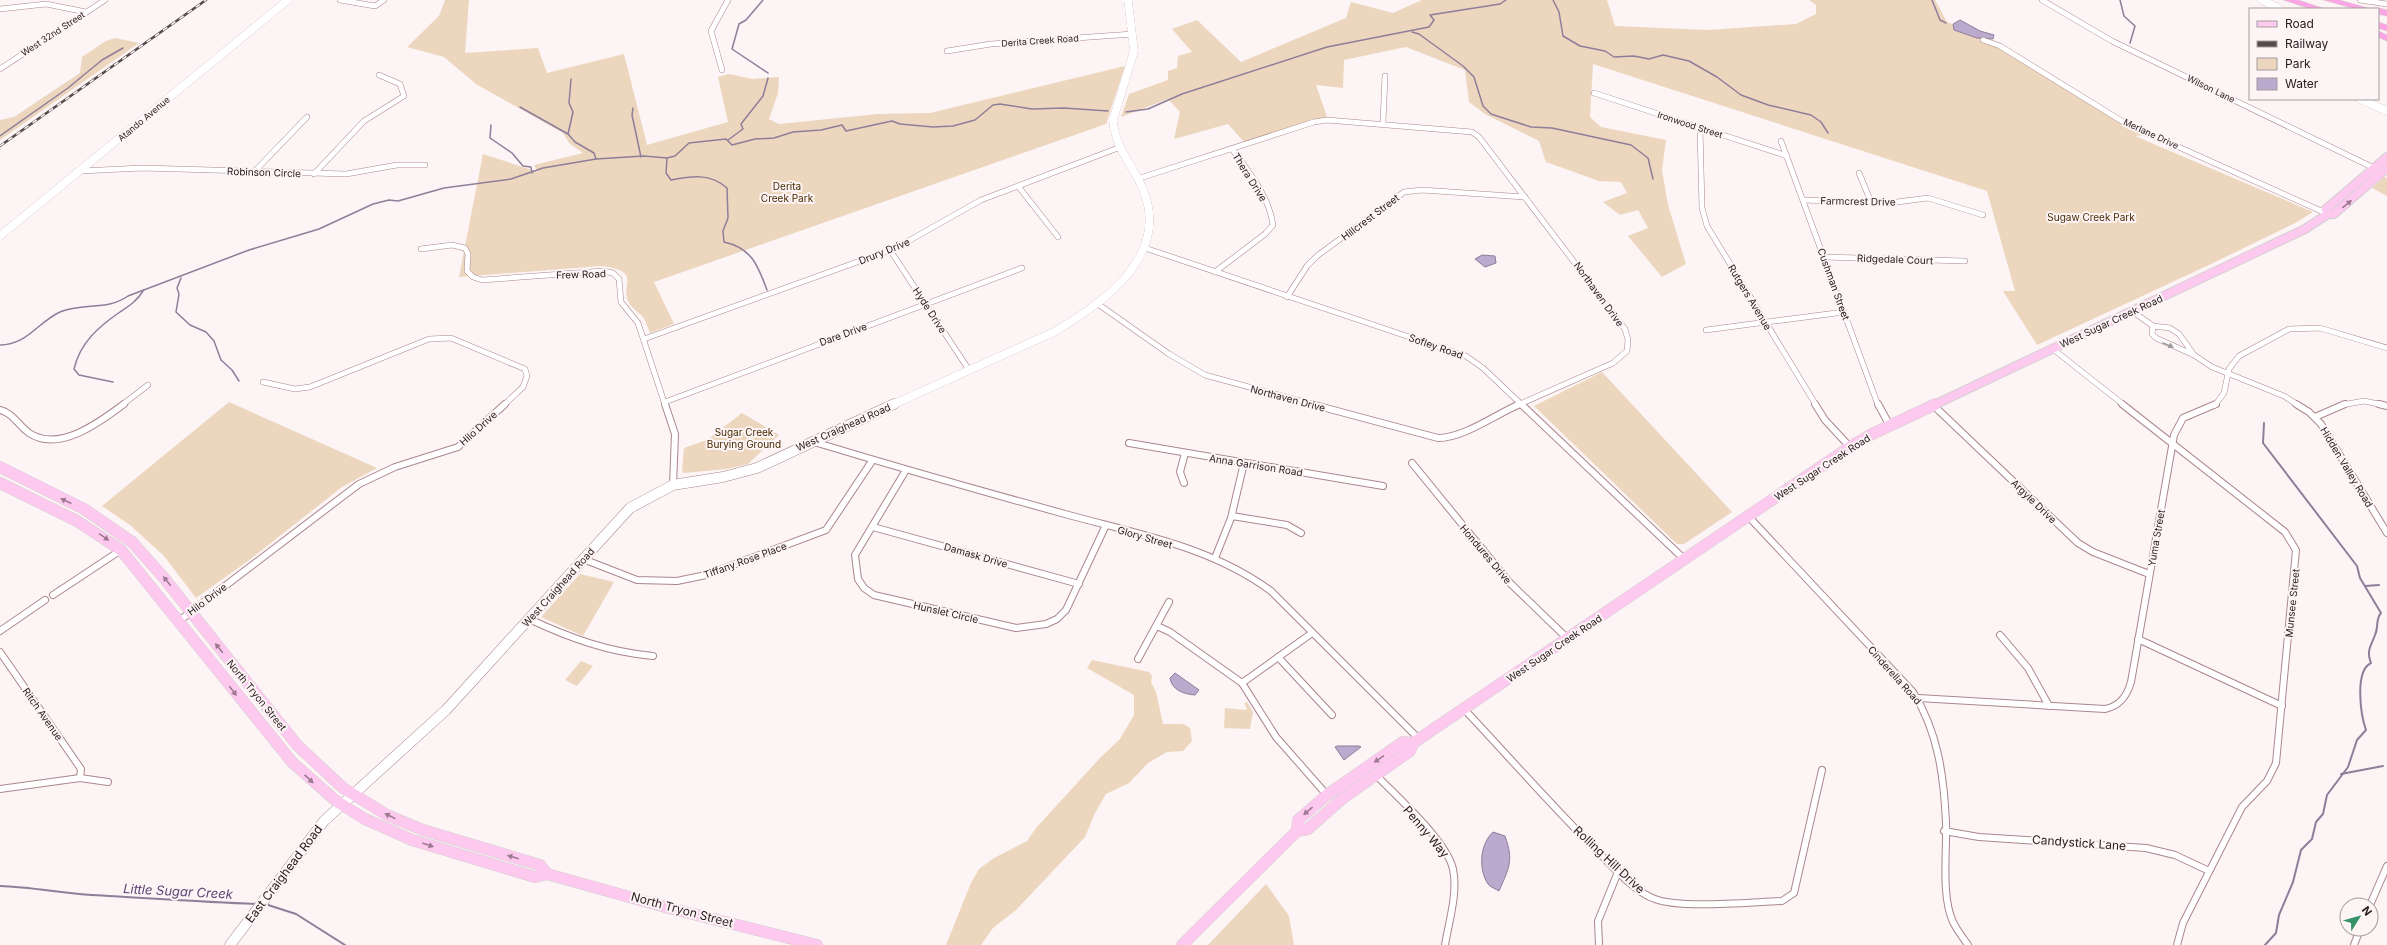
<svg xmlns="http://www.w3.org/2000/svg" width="2387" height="945" font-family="Inter,sans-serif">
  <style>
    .green { fill: #edd6be }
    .water { fill: #bba9ce; stroke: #8f7e99 }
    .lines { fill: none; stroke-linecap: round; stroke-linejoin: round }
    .stream-far1 { stroke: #8f7e99; stroke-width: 1.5 }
    .stream { stroke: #8f7e99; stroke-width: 2 }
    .street-far1-casing { stroke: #ab878d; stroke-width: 6 }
    .street-casing { stroke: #ab878d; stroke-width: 8 }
    .secondary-far1-casing { stroke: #ab878d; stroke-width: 8 }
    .secondary-casing { stroke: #ab878d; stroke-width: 11 }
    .primary-far1-casing { stroke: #d4d1d2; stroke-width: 10 }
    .primary-casing { stroke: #d4d1d2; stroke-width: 12 }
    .highway-casing { stroke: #d4d1d2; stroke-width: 1 }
    .street-far1 { stroke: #fff; stroke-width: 5 }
    .street { stroke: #fff; stroke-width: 6 }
    .secondary-far1 { stroke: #fff; stroke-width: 8 }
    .secondary { stroke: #fff; stroke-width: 10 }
    .primary-far1 { stroke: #fdc9ef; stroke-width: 8 }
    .primary { stroke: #fdc9ef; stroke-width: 11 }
    .highway { fill: #fca5e5; fill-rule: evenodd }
    .rail-casing { stroke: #564a4c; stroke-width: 2.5 }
    .rail { stroke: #fcf4f5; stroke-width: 1.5; stroke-dasharray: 5; stroke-linecap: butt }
    .oneway { fill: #9d7a90 }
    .oneway2 { fill: #9e9899 }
    .labels { text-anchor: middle; stroke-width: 4; stroke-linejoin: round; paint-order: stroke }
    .far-street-label { font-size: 9px; fill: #27191c; stroke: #fcf4f5 }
    .street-label { font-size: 10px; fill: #27191c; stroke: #fcf4f5 }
    .park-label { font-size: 10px; fill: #472900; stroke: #fcf4f5 }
    .near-street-label { font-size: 12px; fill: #27191c; stroke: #fcf4f5 }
    .near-water-label { font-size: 13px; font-style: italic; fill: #5c4275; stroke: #fcf4f5 }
  </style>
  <rect width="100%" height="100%" fill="#fcf4f5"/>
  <g class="green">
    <path d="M 445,0 L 469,0 L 465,53 L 538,48 L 547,73 L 624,54 L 647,145 L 728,122 L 718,77 L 729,74 L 752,79 L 779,77 L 778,93 L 769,119 L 779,124 L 878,114 L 930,113 L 1125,66 L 1106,124 L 654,282 L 674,324 L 650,333 C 648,328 646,321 642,316 C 638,312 632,308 629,303 C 619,285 644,271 601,266 L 459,277 L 483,154 L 538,172 L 534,165 L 583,153 L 569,143 L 563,133 L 476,84 L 444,57 L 407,47 L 439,16 Z"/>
    <polygon points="1422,0 1607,0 1615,26 1708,30 1796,24 1816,14 1816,5 1809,0 1935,0 1947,22 1994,41 2068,86 2064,89 2144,135 2135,136 2313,212 2295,223 2211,264 2037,345 2003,291 2015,291 1987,191 1593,64 1590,117 1601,127 1666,140 1662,170 1668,205 1686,264 1662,277 1628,236 1648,228 1638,210 1620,215 1603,202 1627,193 1621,182 1599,181 1546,162 1539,141 1485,114 1469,102 1465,70 1406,47 1344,60 1343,88 1316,85 1327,117 1244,142 1228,124 1174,139 1180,112 1168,99 1121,117 1129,94 1168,80 1168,71 1177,68 1178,56 1192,52 1172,29 1197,20 1241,62 1346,18 1351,2 1393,13"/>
    <polygon points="115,38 139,43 0,140 0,120 14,117 80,73 82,57 106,41"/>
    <polygon points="2384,177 2387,178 2387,196 2372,188"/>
    <polygon points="1602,372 1732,512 1684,544 1677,544 1534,406"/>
    <polygon points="229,402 377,468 342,487 248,561 196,598 164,556 130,525 102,506"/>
    <polygon points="742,413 779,435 748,464 727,469 684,473 682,471 684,448 707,440"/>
    <polygon points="580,574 614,582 583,636 541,617"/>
    <polygon points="1092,660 1149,672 1152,676 1151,682 1156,692 1163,724 1183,724 1190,728 1192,741 1183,751 1167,752 1148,763 1129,783 1106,794 1095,813 1085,837 1016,910 993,928 981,945 946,945 971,883 979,869 994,858 1027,841 1036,828 1101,757 1120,739 1134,715 1134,695 1087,668"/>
    <polygon points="581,661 593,666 577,686 565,680"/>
    <polygon points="1247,702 1253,712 1250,729 1224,728 1225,708 1245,710 1247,709 1244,703"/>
    <polygon points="1266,884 1289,916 1294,945 1208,945"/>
  </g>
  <g class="water">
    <polygon points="1960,20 1980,31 1994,35 1993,39 1977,38 1954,30 1953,24"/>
    <polygon points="1482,255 1495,256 1496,263 1485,267 1475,259"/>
    <path d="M 1175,673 L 1199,690 L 1195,695 C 1185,694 1172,691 1170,678 Z"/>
    <polygon points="1337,746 1359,746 1361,747 1344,760 1335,747"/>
    <path d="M 1493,832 L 1505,836 C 1514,861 1509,868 1499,891 C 1496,889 1490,887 1488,884 C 1478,869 1480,844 1493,832 Z"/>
  </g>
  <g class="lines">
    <g class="stream-far1">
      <polyline points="763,0 746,20 739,24 732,49 768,73"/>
      <polyline points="1553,0 1559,12 1563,36 1580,46 1605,51 1614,57 1634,56 1649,59 1663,55 1689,61 1717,77 1741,95 1768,105 1811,115 1821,122 1828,133"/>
      <polyline points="1932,0 1940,20 1946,23"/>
      <polyline points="2120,0 2124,16 2135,26 2130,43"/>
      <polyline points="1412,32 1419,34 1463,66 1474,77 1483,106 1491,114 1531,127 1552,128 1631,145 1648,158 1653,179"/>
      <polyline points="571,79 569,103 573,112 568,134 575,142 594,153 596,159"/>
      <polyline points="520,107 568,134"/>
      <polyline points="633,108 632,115 641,157"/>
      <polyline points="1126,112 1148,109 1182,94 1327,47 1429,27 1434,20 1430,15 1500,4 1506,0"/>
      <polyline points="491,125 490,138 512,153 523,166 531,167 532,173"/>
      <polyline points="0,136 68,88 102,60 123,48"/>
      <polyline points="728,140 743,129 741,124 763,96 768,78"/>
      <path d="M 667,158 L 666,173 L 671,180 C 692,176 710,173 727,188 L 728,218 L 723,231 L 724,242 C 752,248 758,266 767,290"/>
      <polyline points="181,278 177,288 179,294 176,312 190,325 206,332 214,341 221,360 232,370 239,381"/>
      <path d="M 0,345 C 27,345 38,322 60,312 C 83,302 107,311 128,296 L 249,250 L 319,229 L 373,204 L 389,200 L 398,201 L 444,188 L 511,179 L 543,168 L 596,159 L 644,156 L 667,158 L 675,156 L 689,143 L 726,139 L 732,145 L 755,139 L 774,138 L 793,132 L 821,130 L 842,125 L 846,131 L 892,121 L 900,124 L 933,127 L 953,126 L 975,120 L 993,105 L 1000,104 L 1032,109 L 1064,108 L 1108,111"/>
      <path d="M 113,382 L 79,375 L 74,369 C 80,343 98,327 120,312 C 129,306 137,301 143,291"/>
    </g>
    <g class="stream">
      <path d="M 2264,423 L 2263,443 L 2357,566 L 2360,578 L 2381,613 C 2375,620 2379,627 2375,635 C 2371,646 2366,651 2371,663 C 2354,671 2361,716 2366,730 L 2357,740 L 2348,767 L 2327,795 L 2323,814 L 2316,822 L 2312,839 L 2301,850 L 2293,882 L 2279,915 L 2276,933 L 2265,945"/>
      <polyline points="2365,586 2379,585"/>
      <polyline points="2341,774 2383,766"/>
      <path d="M 0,886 C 31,887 61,893 92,895 C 147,898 202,902 257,904"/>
      <polyline points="265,904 296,914 345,945"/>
    </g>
    <g class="street-far1-casing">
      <g id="street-far1">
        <polyline points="340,0 375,6 384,0"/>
        <polyline points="2042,0 2112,41 2376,169"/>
        <polyline points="2360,0 2387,4"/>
        <polyline points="0,9 46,4 86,12"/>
        <polyline points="1983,40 2000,46 2125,123 2328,214"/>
        <polyline points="947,51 991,44 1133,34"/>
        <polyline points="0,69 105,0"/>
        <polyline points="722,70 711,31 728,0"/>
        <polyline points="1594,93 1787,156"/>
        <polyline points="1383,123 1385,76"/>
        <polyline points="1700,129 1702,208 1707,226 1816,405"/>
        <polyline points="1781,141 1878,405"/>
        <polyline points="81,171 142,168 346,174 397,165 425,165"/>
        <polyline points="253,173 307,117"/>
        <polyline points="1859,173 1871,202"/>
        <polyline points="314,174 364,121 404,96 400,84 379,75"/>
        <polyline points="1137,179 1314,122 1327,120 1472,132 1479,137 1625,329 1628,340 1627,351 1613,363 1518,405"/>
        <polyline points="1018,186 1058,237"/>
        <polyline points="1803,200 1889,203 1928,198 1983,215"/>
        <polyline points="1145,248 1466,356 1483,368 1522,405"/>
        <polyline points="421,249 452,245 465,248 468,254 467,271 473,277 482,280 603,271 613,273 619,279 621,302 638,323 665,405"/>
        <polyline points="890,250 969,370"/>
        <polyline points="1824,257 1965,261"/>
        <path d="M 1215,272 L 1265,234 L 1273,225 C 1269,196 1249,172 1232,149"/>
        <polyline points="1287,297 1307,266 1317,256 1404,192 1422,190 1525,197"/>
        <polyline points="1098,304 1169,354 1205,375 1315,405"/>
        <polyline points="2132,311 2153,326 2170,328 2179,334 2194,355 2212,367 2284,396 2298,405"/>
        <polyline points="2153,326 2152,334 2156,338 2194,355"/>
        <polyline points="1706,330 1844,312"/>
        <polyline points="644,339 896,248 981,200 1118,148"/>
        <polyline points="2053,349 2124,405"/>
        <polyline points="263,382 295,389 310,387 429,339 451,338 525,369 527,376 523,387 504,405"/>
        <polyline points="665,402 1022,268"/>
        <polyline points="122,405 148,385"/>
        <polyline points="2215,405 2224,393 2229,369 2239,356 2289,329 2320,328 2387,348"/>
        <polyline points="2342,405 2364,401 2383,405"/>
      </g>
    </g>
    <g class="street-casing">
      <g id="street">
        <polyline points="665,404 675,434 673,485"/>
        <path d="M 1311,404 L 1438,438 C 1464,438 1496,414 1520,404"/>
        <polyline points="1521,404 1684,559"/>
        <polyline points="1815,404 1825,420 1850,447"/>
        <polyline points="1878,404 1890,426"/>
        <polyline points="2122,404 2285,532 2296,550 2276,763 2267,781 2242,807 2183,923 2177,945"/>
        <polyline points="2296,404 2309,412 2321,424 2387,533"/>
        <polyline points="2379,404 2387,406"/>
        <polyline points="1933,405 2078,543 2093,552 2149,574"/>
        <path d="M 0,410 C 13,413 18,425 29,433 C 59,453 100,422 124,404"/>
        <polyline points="2315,417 2345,404"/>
        <path d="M 814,442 C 897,467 981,491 1065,514 C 1137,534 1210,546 1271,591 L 1419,739"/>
        <polyline points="1129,443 1383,486"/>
        <polyline points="1412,463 1510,583 1568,639"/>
        <polyline points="906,470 855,555 858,579 864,588 874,595 1016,628 1046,624 1057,619 1066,610 1106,525"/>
        <polyline points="1184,483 1180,472 1185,453"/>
        <polyline points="1232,516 1287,525 1301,533"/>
        <path d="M 1748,516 L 1913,692 C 1938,732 1944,776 1946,823 C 1947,852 1941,896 1953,922 C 1957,930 1963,938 1968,945"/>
        <polyline points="873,527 1079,584"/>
        <polyline points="1215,558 1231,518 1244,463"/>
        <polyline points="583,559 637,580 677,581 706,575 826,530 872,461"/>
        <polyline points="53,595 121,550"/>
        <path d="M 529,619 C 570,638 608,652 653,656"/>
        <polyline points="179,621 359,484 395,467 458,447 505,404"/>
        <polyline points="1157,626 1170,632 1242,683 1276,737 1327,795"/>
        <polyline points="0,631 45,600"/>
        <polyline points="2000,635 2028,668 2049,706"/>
        <polyline points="2138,639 2282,706"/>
        <polyline points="0,652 81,769 80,778"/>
        <polyline points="1278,657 1332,715"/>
        <polyline points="1138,659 1169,602"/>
        <polyline points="1242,683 1312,633"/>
        <path d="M 1918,698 L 2105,709 C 2120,706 2127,696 2131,682 L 2174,435 L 2183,418 L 2216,404"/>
        <path d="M 1464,709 C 1509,757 1553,807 1599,853 C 1613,867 1636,893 1655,899 C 1681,909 1751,902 1782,901 L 1794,893 L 1822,770"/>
        <path d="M 1376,775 C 1397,797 1446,840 1453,869 C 1458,893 1449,921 1445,945"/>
        <polyline points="0,789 80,778 108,782"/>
        <polyline points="1944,831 1979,837 2146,848 2175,855 2209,871"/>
        <polyline points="2370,905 2387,866"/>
        <polyline points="1599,945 1598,921 1618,872"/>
        <polyline points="2354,945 2360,929"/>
      </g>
    </g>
    <g class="secondary-far1-casing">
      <g id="secondary-far1">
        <polyline points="2262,0 2280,9"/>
        <polyline points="2360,99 2387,111"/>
        <polyline points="0,236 288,0"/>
        <path d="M 892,405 L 1054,332 C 1103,303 1169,257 1144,192 C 1134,166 1115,149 1113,120 L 1134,51 L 1128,0"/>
      </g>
    </g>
    <g class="secondary-casing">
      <polyline id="secondary" points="230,945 324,821 446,710 630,508 673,485 723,477 757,468 894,404"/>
    </g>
    <g class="primary-far1-casing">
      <g id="primary-far1">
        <polyline points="2328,214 2326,209 2387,157"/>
        <polyline points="1934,405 2305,229 2328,214 2334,214 2387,168"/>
      </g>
    </g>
    <g class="primary-casing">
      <g id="primary">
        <polyline points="0,467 84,509 132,542 164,578 297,745 343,788 387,815 423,830 540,865 547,874"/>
        <polyline points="0,483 77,521 121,550 292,762 336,801 365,819 412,840 535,877 547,874 669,908 817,945"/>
        <polyline points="1297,831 1298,820 1327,795 1403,742 1413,743"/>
        <polyline points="1182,945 1297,831 1308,829 1343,798 1410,751 1413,743 1850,447 1872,434 1936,404"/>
      </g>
    </g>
    <g class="highway-casing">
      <g id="highway">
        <polygon points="2284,0 2298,0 2325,9 2311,9"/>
        <polygon points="2324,0 2339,0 2371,9 2356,9"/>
        <polygon points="2378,8 2387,10 2387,16 2378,14 2378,9 2376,9"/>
        <polygon points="2378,22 2387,25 2387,31 2378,28"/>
        <polygon points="2378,31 2387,35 2387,41 2378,37"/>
      </g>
    </g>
    <use href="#street-far1" class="street-far1"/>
    <use href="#street" class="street"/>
    <use href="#secondary-far1" class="secondary-far1"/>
    <use href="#secondary" class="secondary"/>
    <use href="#primary-far1" class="primary-far1"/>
    <use href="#primary" class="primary"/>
    <use href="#highway" class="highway"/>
    <g class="rail-casing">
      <polyline id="rail" points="0,146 206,0"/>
    </g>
    <use href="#rail" class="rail"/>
  </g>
  <defs><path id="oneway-solid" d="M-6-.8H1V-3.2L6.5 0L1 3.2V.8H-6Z"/></defs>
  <g class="oneway">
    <use href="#oneway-solid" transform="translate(2347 204) rotate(-39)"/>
    <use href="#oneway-solid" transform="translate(66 501) rotate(-155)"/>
    <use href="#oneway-solid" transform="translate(104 537) rotate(35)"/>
    <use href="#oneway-solid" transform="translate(167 581) rotate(-129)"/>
    <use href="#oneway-solid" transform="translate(219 648) rotate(-129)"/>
    <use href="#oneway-solid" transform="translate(233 691) rotate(52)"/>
    <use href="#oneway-solid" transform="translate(1379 759) rotate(146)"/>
    <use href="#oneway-solid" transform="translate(309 779) rotate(43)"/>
    <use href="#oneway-solid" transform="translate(1308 811) rotate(139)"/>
    <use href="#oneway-solid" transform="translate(390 816) rotate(-154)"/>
    <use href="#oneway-solid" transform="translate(428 845) rotate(19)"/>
    <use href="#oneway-solid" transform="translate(513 857) rotate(-164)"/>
  </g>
  <use class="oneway2" href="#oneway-solid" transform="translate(2168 345) rotate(22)"/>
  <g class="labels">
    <g class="far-street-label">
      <text transform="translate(53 34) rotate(-33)" y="3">West 32nd Street</text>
      <text transform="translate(1040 41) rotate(-4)" y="3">Derita Creek Road</text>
      <text transform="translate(2211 89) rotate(26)" y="3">Wilson Lane</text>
      <text transform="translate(144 119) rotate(-40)" y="3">Atando Avenue</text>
      <text transform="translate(1690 125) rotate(18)" y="3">Ironwood Street</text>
      <text transform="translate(2151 134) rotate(25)" y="3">Merlane Drive</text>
    </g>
    <g class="street-label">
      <text transform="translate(264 172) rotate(2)" y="4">Robinson Circle</text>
      <text transform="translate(1250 177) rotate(58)" y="4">Thera Drive</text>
      <text transform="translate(1858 201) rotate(1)" y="4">Farmcrest Drive</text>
      <text transform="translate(1370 217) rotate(-37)" y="4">Hillcrest Street</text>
      <text transform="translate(884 251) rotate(-22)" y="4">Drury Drive</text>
      <text transform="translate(1895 259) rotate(2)" y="4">Ridgedale Court</text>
      <text transform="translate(581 274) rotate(-2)" y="4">Frew Road</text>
      <text transform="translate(1834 284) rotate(70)" y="4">Cushman Street</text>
      <text transform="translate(1599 294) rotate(54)" y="4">Northaven Drive</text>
      <text transform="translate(1750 297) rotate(59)" y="4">Rutgers Avenue</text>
      <text transform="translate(930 310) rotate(57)" y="4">Hyde Drive</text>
      <text transform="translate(2111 321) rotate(-25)" y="4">West Sugar Creek Road</text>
      <text transform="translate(843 334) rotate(-20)" y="4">Dare Drive</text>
      <text transform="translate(1436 346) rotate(19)" y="4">Sofley Road</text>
      <text transform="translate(1288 398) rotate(15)" y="4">Northaven Drive</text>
      <text transform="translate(843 427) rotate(-24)" y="4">West Craighead Road</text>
      <text transform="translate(478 428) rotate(-42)" y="4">Hilo Drive</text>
      <text transform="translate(1256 465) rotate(9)" y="4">Anna Garrison Road</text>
      <text transform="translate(1822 467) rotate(-33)" y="4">West Sugar Creek Road</text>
      <text transform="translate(2347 467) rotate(59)" y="4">Hidden Valley Road</text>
      <text transform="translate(2034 501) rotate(44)" y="4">Argyle Drive</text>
      <text transform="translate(1145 537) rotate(16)" y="4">Glory Street</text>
      <text transform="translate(2156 538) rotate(-80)" y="4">Yuma Street</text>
      <text transform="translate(1486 554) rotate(50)" y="4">Hondures Drive</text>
      <text transform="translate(976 555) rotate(16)" y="4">Damask Drive</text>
      <text transform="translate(745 560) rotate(-20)" y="4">Tiffany Rose Place</text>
      <text transform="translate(558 587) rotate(-48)" y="4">West Craighead Road</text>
      <text transform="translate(207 599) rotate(-37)" y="4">Hilo Drive</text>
      <text transform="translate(2292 603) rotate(-84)" y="4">Munsee Street</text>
      <text transform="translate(946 612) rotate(13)" y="4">Hunslet Circle</text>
      <text transform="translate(1554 648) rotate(-34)" y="4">West Sugar Creek Road</text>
      <text transform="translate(1895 675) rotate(48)" y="4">Cinderella Road</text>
      <text transform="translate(257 695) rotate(51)" y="4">North Tryon Street</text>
      <text transform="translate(43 714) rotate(55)" y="4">Ritch Avenue</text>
    </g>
    <g class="park-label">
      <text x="787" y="190">Derita<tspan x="787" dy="12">Creek Park</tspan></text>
      <text x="2091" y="221">Sugaw Creek Park</text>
      <text x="744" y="436">Sugar Creek<tspan x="744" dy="12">Burying Ground</tspan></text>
    </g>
    <g class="near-street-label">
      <text transform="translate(1426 832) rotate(50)" y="4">Penny Way</text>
      <text transform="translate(2079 843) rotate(4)" y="4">Candystick Lane</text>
      <text transform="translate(1609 860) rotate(43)" y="4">Rolling Hill Drive</text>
      <text transform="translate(284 874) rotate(-53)" y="4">East Craighead Road</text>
      <text transform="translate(682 910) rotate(15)" y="4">North Tryon Street</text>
    </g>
    <g class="near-water-label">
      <text transform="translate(178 891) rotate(3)" y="5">Little Sugar Creek</text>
    </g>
  </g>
  <rect x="2249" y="8" width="130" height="92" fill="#fcf4f5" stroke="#a79c9e"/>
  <rect x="2257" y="21" width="20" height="6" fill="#fdc9ef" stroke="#a79c9e"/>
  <text x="2285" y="28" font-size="12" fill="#27191c">Road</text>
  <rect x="2257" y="41" width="20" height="6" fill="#564a4c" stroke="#a79c9e"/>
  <text x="2285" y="48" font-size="12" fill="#27191c">Railway</text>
  <rect x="2257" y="58" width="20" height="12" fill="#edd6be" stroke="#a79c9e"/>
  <text x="2285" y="68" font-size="12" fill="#27191c">Park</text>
  <rect x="2257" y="78" width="20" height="12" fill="#bba9ce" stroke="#a79c9e"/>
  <text x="2285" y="88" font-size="12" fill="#27191c">Water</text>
  <g transform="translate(2359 917) rotate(53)"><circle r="19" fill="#fcf4f5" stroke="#a79c9e"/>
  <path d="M0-3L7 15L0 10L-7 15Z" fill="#369268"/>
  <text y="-6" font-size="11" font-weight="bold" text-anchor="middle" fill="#27191c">N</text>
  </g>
</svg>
